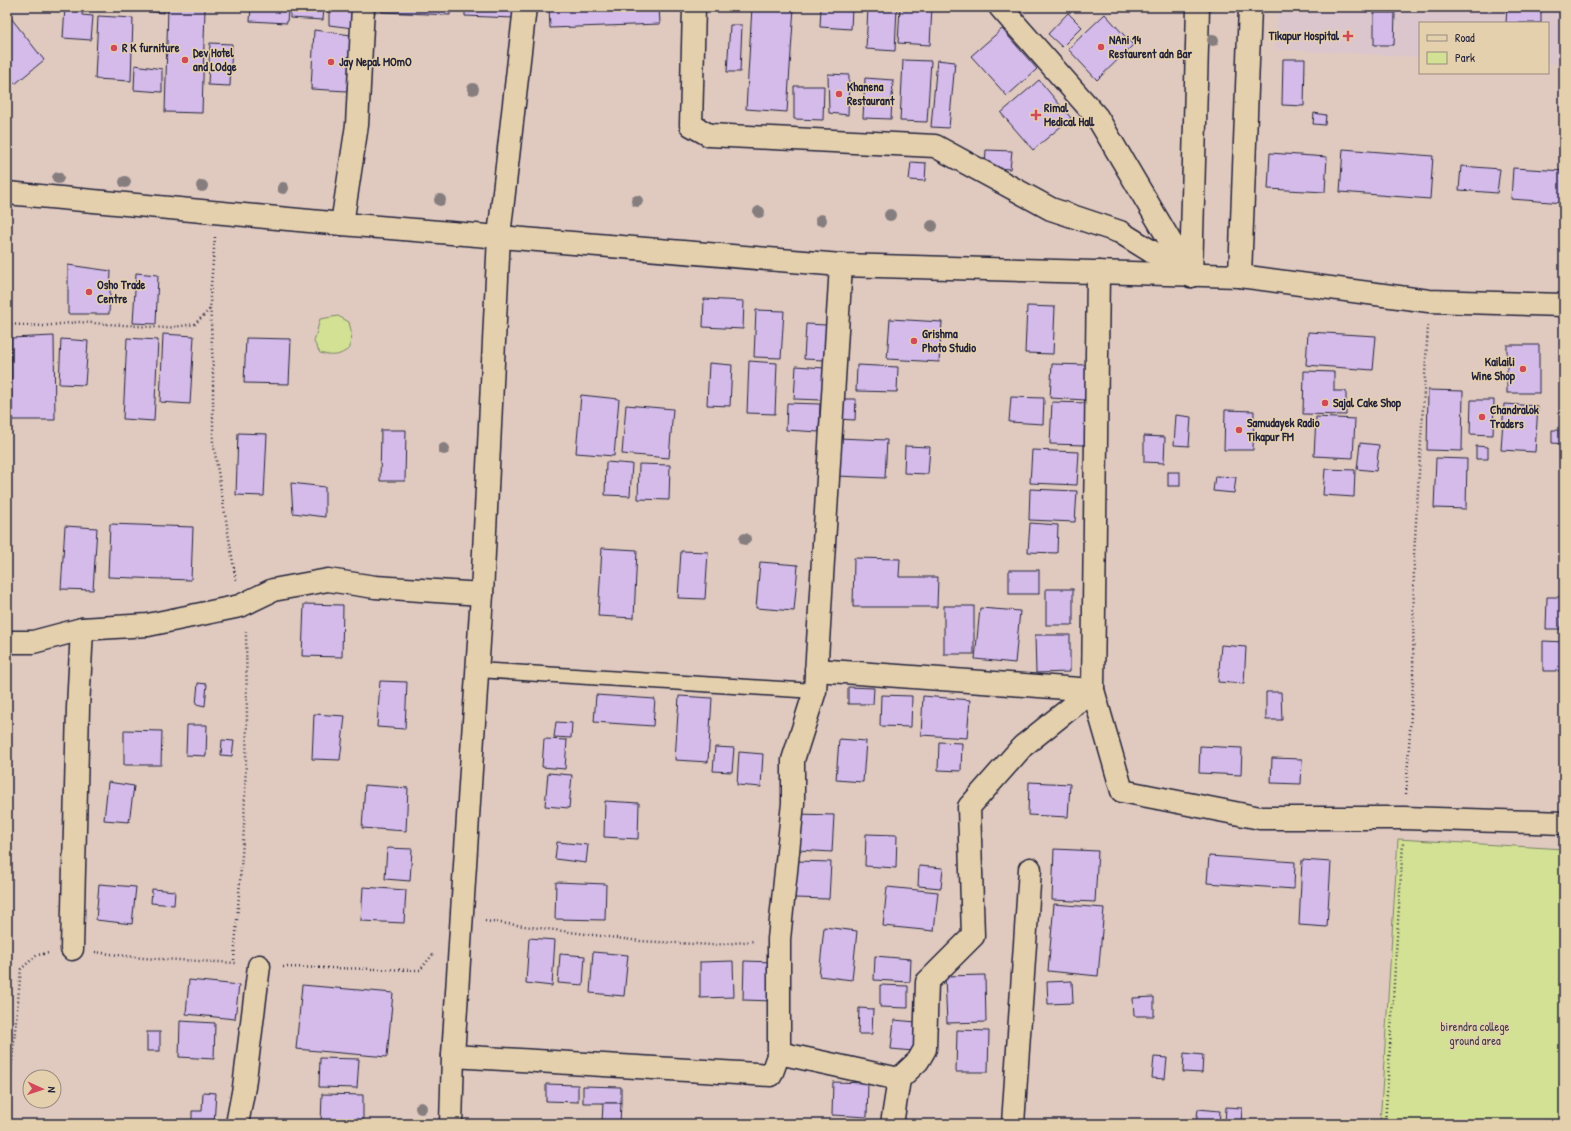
<svg xmlns="http://www.w3.org/2000/svg" width="1571" height="1131" font-family="'Patrick Hand',sans-serif">
  <style>
    .built { fill: #dcc6cd }
    .green { fill: #d3e194; stroke: #7a8268 }
    .building { fill: #d4bbea; stroke: #22223b }
    .lines { fill: none; stroke-linecap: round; stroke-linejoin: round }
    .service-casing { stroke: #22223b; stroke-width: 17 }
    .minor-casing { stroke: #22223b; stroke-width: 25 }
    .tertiary-casing { stroke: #22223b; stroke-width: 25 }
    .path { stroke: #22223b; stroke-width: 2.5; stroke-dasharray: 1 3; stroke-linecap: butt }
    .service { stroke: #e5d0ae; stroke-width: 14 }
    .minor { stroke: #e5d0ae; stroke-width: 22 }
    .tertiary { stroke: #e5d0ae; stroke-width: 22 }
    .tree { fill: #867e7e }
    .poi-dot { fill: #d1495b; stroke: #e5d0ae; stroke-width: 1.5 }
    .labels { text-anchor: middle; stroke-width: 3; stroke-linejoin: round; paint-order: stroke }
    .poi-label { font-size: 12px; font-weight: bold; fill: #22223b; stroke: #e5d0ae; text-anchor: start }
    .park-label { font-size: 12px; fill: #3d3f48; stroke: #e5d0ae }
  </style>
  <rect width="100%" height="100%" fill="#e0cac0"/>
  <filter id="ink" filterUnits="userSpaceOnUse"><feTurbulence type="fractalNoise" baseFrequency=".025" numOctaves="2"/><feDisplacementMap in="SourceGraphic" scale="8" xChannelSelector="R" yChannelSelector="G"/><feConvolveMatrix kernelMatrix="1 2 1 2 8 2 1 2 1" color-interpolation-filters="sRGB"/></filter>
  <g filter="url(#ink)">
    <polygon class="built" points="1278,7 1564,7 1564,64 1548,64 1548,23 1420,23 1420,57 1275,49"/>
    <g class="green">
      <path d="M 338,316 L 349,322 L 351,331 L 350,348 C 339,356 334,357 320,353 L 314,342 L 320,319 Z"/>
      <polygon points="1398,839 1564,849 1564,1124 1380,1124"/>
    </g>
    <g class="building">
      <polygon points="65,7 83,7 82,15 93,16 91,40 63,38"/>
      <polygon points="145,7 164,7 164,13 145,11"/>
      <polygon points="168,7 205,8 202,113 165,112"/>
      <polygon points="251,7 288,7 287,23 250,21"/>
      <polygon points="290,7 324,7 323,20 290,18"/>
      <polygon points="329,7 354,7 353,28 329,25"/>
      <polygon points="383,7 450,7 450,15 382,12"/>
      <polygon points="465,7 513,7 513,18 465,16"/>
      <polygon points="549,7 659,7 660,24 550,28"/>
      <polygon points="752,7 794,7 787,112 746,109"/>
      <polygon points="821,7 852,7 851,29 820,27"/>
      <polygon points="868,7 897,7 895,51 866,49"/>
      <polygon points="900,7 932,7 930,45 898,43"/>
      <polygon points="1507,7 1541,7 1541,23 1506,23"/>
      <polygon points="1068,13 1082,27 1062,47 1048,34"/>
      <polygon points="1374,13 1395,13 1394,45 1374,45"/>
      <polygon points="1105,14 1133,45 1097,80 1068,49"/>
      <polygon points="98,16 133,18 131,81 95,79"/>
      <polygon points="11,18 44,60 15,84 7,74 7,21"/>
      <polygon points="730,25 742,25 740,72 727,72"/>
      <polygon points="1002,29 1037,69 1007,96 971,56"/>
      <polygon points="314,30 351,35 347,91 311,89"/>
      <polygon points="210,43 232,44 230,86 208,85"/>
      <polygon points="1283,59 1305,59 1304,106 1282,105"/>
      <polygon points="903,60 931,61 927,122 900,121"/>
      <polygon points="937,60 955,62 949,128 931,127"/>
      <polygon points="135,65 162,69 162,92 134,90"/>
      <polygon points="828,74 849,75 848,115 829,113"/>
      <polygon points="865,78 893,80 891,119 863,118"/>
      <polygon points="1039,80 1071,118 1033,150 1001,113"/>
      <polygon points="794,86 824,86 823,120 794,119"/>
      <polygon points="1314,113 1326,115 1325,125 1313,124"/>
      <polygon points="1343,149 1433,156 1430,199 1340,192"/>
      <polygon points="986,150 1012,151 1010,169 985,167"/>
      <polygon points="1270,153 1327,157 1325,192 1268,189"/>
      <polygon points="911,162 926,163 925,181 909,180"/>
      <polygon points="1461,166 1500,169 1497,193 1459,190"/>
      <polygon points="1513,168 1564,171 1564,203 1511,199"/>
      <polygon points="68,265 111,271 109,314 68,314"/>
      <polygon points="136,273 158,275 156,324 133,323"/>
      <polygon points="704,299 744,301 743,329 703,327"/>
      <polygon points="1027,306 1055,307 1053,354 1025,353"/>
      <polygon points="756,310 784,311 781,358 754,357"/>
      <polygon points="890,319 942,322 939,362 887,359"/>
      <polygon points="806,324 826,325 824,360 804,359"/>
      <polygon points="1308,332 1376,336 1373,370 1306,365"/>
      <polygon points="163,334 194,336 190,404 160,402"/>
      <polygon points="54,336 55,420 12,420 11,338"/>
      <polygon points="127,338 158,340 154,421 123,419"/>
      <polygon points="246,338 291,339 289,384 244,383"/>
      <polygon points="61,339 88,341 85,385 59,384"/>
      <rect x="1507" y="345" width="32" height="48"/>
      <polygon points="749,361 777,363 775,414 747,413"/>
      <polygon points="709,363 732,365 730,406 707,405"/>
      <polygon points="1052,364 1088,365 1086,400 1050,398"/>
      <polygon points="857,365 898,367 897,392 856,391"/>
      <polygon points="796,366 824,368 822,400 794,399"/>
      <polygon points="1304,371 1334,372 1334,391 1346,391 1346,415 1303,414"/>
      <polygon points="1428,390 1463,391 1462,451 1427,450"/>
      <polygon points="581,395 619,399 614,456 576,453"/>
      <polygon points="1011,397 1044,398 1043,424 1009,422"/>
      <polygon points="837,399 856,399 855,420 836,419"/>
      <polygon points="1471,400 1494,400 1493,435 1470,434"/>
      <polygon points="1052,402 1087,403 1085,445 1050,444"/>
      <polygon points="787,403 820,404 819,432 786,430"/>
      <polygon points="1504,404 1538,406 1535,452 1501,450"/>
      <polygon points="626,405 673,409 669,458 622,454"/>
      <polygon points="1225,410 1254,411 1253,450 1224,450"/>
      <polygon points="1176,415 1191,417 1189,446 1174,445"/>
      <polygon points="1316,417 1355,419 1353,458 1314,456"/>
      <polygon points="381,430 406,430 405,481 380,481"/>
      <polygon points="1552,430 1564,430 1564,444 1552,443"/>
      <polygon points="238,433 267,434 264,496 236,495"/>
      <polygon points="1144,436 1165,437 1164,463 1144,462"/>
      <polygon points="838,438 887,440 885,478 836,476"/>
      <polygon points="1360,443 1379,445 1376,471 1357,469"/>
      <polygon points="905,446 930,447 928,474 904,473"/>
      <polygon points="1476,446 1488,447 1488,459 1476,459"/>
      <polygon points="1032,450 1079,452 1077,485 1030,483"/>
      <polygon points="1436,458 1467,459 1466,509 1434,508"/>
      <polygon points="606,462 632,464 630,496 605,495"/>
      <polygon points="639,464 670,465 669,500 638,499"/>
      <polygon points="1325,469 1355,470 1354,497 1323,495"/>
      <rect x="1168" y="472" width="12" height="14"/>
      <polygon points="1215,476 1236,477 1234,493 1213,491"/>
      <polygon points="291,483 325,487 325,517 293,513"/>
      <polygon points="1030,489 1077,491 1075,522 1029,520"/>
      <polygon points="1030,523 1058,525 1057,553 1028,552"/>
      <polygon points="110,524 193,527 191,580 108,577"/>
      <polygon points="65,526 97,528 93,590 61,589"/>
      <polygon points="602,548 637,550 634,618 598,616"/>
      <polygon points="681,551 708,552 705,599 678,598"/>
      <polygon points="854,558 900,559 899,577 938,577 937,607 853,607"/>
      <polygon points="760,562 798,565 794,611 756,608"/>
      <rect x="1009" y="570" width="30" height="24"/>
      <rect x="1046" y="589" width="27" height="36"/>
      <polygon points="1547,597 1562,597 1561,629 1546,629"/>
      <polygon points="304,604 343,605 342,657 302,656"/>
      <rect x="944" y="606" width="30" height="48"/>
      <polygon points="980,608 1020,611 1015,663 975,659"/>
      <polygon points="1035,635 1070,635 1070,672 1036,673"/>
      <polygon points="1543,641 1564,642 1564,671 1543,671"/>
      <polygon points="1221,645 1246,647 1244,684 1218,682"/>
      <polygon points="380,681 407,682 405,729 377,727"/>
      <polygon points="198,683 207,684 205,706 196,704"/>
      <polygon points="848,687 874,688 873,704 848,704"/>
      <polygon points="1266,692 1281,692 1282,720 1266,720"/>
      <polygon points="596,695 655,699 653,726 594,722"/>
      <polygon points="881,695 912,696 911,727 880,726"/>
      <polygon points="679,696 712,698 708,762 675,760"/>
      <polygon points="923,696 970,700 967,738 921,735"/>
      <polygon points="314,714 345,716 340,760 312,759"/>
      <polygon points="556,722 572,723 571,738 554,737"/>
      <polygon points="187,725 207,725 206,756 186,755"/>
      <polygon points="124,730 162,731 161,765 124,765"/>
      <polygon points="544,739 567,740 565,769 542,767"/>
      <polygon points="839,739 866,741 863,782 836,780"/>
      <polygon points="222,740 234,741 232,756 221,755"/>
      <polygon points="939,742 962,743 961,771 938,770"/>
      <polygon points="1200,746 1242,748 1241,775 1199,773"/>
      <polygon points="715,747 734,748 732,772 713,771"/>
      <polygon points="739,752 763,754 761,787 737,785"/>
      <polygon points="1272,758 1302,759 1301,784 1271,783"/>
      <polygon points="548,773 572,775 569,808 545,806"/>
      <polygon points="108,782 134,786 129,822 104,820"/>
      <polygon points="1029,782 1070,784 1068,817 1028,815"/>
      <polygon points="365,785 408,788 406,831 362,828"/>
      <polygon points="605,801 639,803 638,839 604,837"/>
      <polygon points="798,814 834,815 832,852 797,850"/>
      <polygon points="866,834 897,835 896,868 865,866"/>
      <polygon points="557,842 588,845 586,863 555,859"/>
      <polygon points="387,848 412,849 410,881 385,879"/>
      <polygon points="1054,849 1098,851 1095,902 1052,900"/>
      <polygon points="1209,856 1295,862 1294,889 1207,883"/>
      <polygon points="1302,860 1331,862 1327,927 1299,925"/>
      <polygon points="796,861 831,862 829,899 795,898"/>
      <polygon points="919,866 943,868 941,888 918,886"/>
      <polygon points="556,882 606,884 605,920 555,919"/>
      <polygon points="99,884 136,887 132,924 96,920"/>
      <polygon points="363,887 406,890 404,923 361,921"/>
      <polygon points="887,887 938,892 934,931 883,926"/>
      <polygon points="152,889 175,891 174,905 151,903"/>
      <polygon points="1054,904 1104,908 1098,976 1048,971"/>
      <polygon points="824,927 857,931 852,980 819,976"/>
      <polygon points="529,938 555,940 552,986 526,983"/>
      <polygon points="593,952 628,955 624,996 590,993"/>
      <polygon points="560,954 585,956 583,985 558,983"/>
      <polygon points="875,956 911,959 910,982 874,980"/>
      <polygon points="733,961 734,997 700,998 700,962"/>
      <polygon points="744,961 774,962 773,1001 743,1000"/>
      <polygon points="985,975 986,1022 947,1023 945,976"/>
      <polygon points="189,980 239,985 235,1019 186,1014"/>
      <polygon points="1072,981 1073,1003 1048,1004 1047,982"/>
      <polygon points="302,985 393,993 387,1057 296,1049"/>
      <polygon points="880,985 908,986 908,1008 880,1007"/>
      <polygon points="1154,997 1154,1016 1134,1016 1133,998"/>
      <polygon points="859,1008 873,1009 872,1034 858,1034"/>
      <polygon points="894,1020 916,1022 913,1051 891,1049"/>
      <polygon points="180,1021 215,1023 214,1059 179,1057"/>
      <polygon points="957,1030 989,1031 988,1072 956,1072"/>
      <rect x="147" y="1032" width="13" height="19"/>
      <polygon points="1184,1053 1203,1055 1202,1073 1183,1072"/>
      <polygon points="1154,1057 1167,1058 1165,1079 1152,1078"/>
      <polygon points="320,1058 359,1059 357,1088 319,1087"/>
      <polygon points="833,1082 868,1083 867,1117 832,1115"/>
      <polygon points="546,1084 578,1085 578,1102 546,1101"/>
      <polygon points="583,1086 621,1087 621,1103 583,1103"/>
      <polygon points="203,1092 216,1093 214,1124 192,1124 192,1111 202,1111"/>
      <polygon points="322,1094 363,1095 363,1124 321,1124"/>
      <polygon points="603,1103 621,1103 620,1124 602,1123"/>
      <polygon points="1226,1107 1242,1108 1241,1124 1225,1123"/>
      <polygon points="1198,1109 1220,1111 1219,1124 1196,1124"/>
    </g>
    <g class="lines">
      <g class="service-casing">
        <polyline id="service" points="477,670 815,691"/>
      </g>
      <g class="minor-casing">
        <g id="minor">
          <polyline points="694,7 691,125 709,135 935,146 1051,209 1120,232 1191,276"/>
          <polyline points="1000,7 1097,117 1189,273"/>
          <polyline points="342,224 357,125 363,7"/>
          <polyline points="1191,276 1198,7"/>
          <polyline points="1240,276 1250,7"/>
          <polyline points="7,642 33,642 82,629 148,625 240,606 273,590 328,580 375,587 482,594"/>
          <polyline points="816,670 1093,690 1098,272"/>
          <polyline points="72,949 78,708 82,629"/>
          <polyline points="779,1053 899,1079 918,1061 925,1049 927,982 973,936 969,807 1023,746 1093,690 1122,791 1260,818 1404,818 1564,823"/>
          <polyline points="453,1056 771,1075 779,1053 779,939 793,803 793,760 815,691 841,265"/>
          <polyline points="237,1124 244,1087 259,966"/>
          <polyline points="451,1124 453,1056 482,594 499,236 525,7"/>
          <polyline points="892,1124 899,1079"/>
          <polyline points="1013,1124 1030,869"/>
        </g>
      </g>
      <g class="tertiary-casing">
        <polyline id="tertiary" points="7,193 342,224 841,265 1240,276 1429,301 1564,305"/>
      </g>
      <g class="path">
        <polyline points="215,237 210,297 213,373 213,441 236,581"/>
        <polyline points="7,324 43,326 78,322 167,328 195,324 210,309"/>
        <polyline points="1406,794 1413,682 1414,555 1428,326"/>
        <polyline points="485,921 640,941 713,945 755,941"/>
        <polyline points="95,952 142,958 236,963"/>
        <polyline points="234,960 244,828 247,722 246,629"/>
        <polyline points="283,967 420,970 434,953"/>
        <polyline points="7,1113 21,969 37,955 49,953"/>
        <polyline points="1385,1124 1403,843"/>
      </g>
      <use href="#service" class="service"/>
      <use href="#minor" class="minor"/>
      <use href="#tertiary" class="tertiary"/>
    </g>
    <g class="tree">
      <circle cx="1213" cy="40" r="6"/>
      <circle cx="473" cy="89" r="6"/>
      <circle cx="58" cy="178" r="6"/>
      <circle cx="125" cy="182" r="6"/>
      <circle cx="202" cy="186" r="6"/>
      <circle cx="283" cy="188" r="6"/>
      <circle cx="440" cy="200" r="6"/>
      <circle cx="637" cy="201" r="6"/>
      <circle cx="759" cy="212" r="6"/>
      <circle cx="890" cy="215" r="6"/>
      <circle cx="821" cy="220" r="6"/>
      <circle cx="932" cy="226" r="6"/>
      <circle cx="444" cy="449" r="6"/>
      <circle cx="745" cy="539" r="6"/>
      <circle cx="421" cy="1108" r="6"/>
    </g>
  </g>
  <g class="poi-dot">
    <path d="M1346 30h4v4h4v4h-4v4h-4v-4h-4v-4h4z"/>
    <circle cx="1101" cy="47" r="4"/>
    <circle cx="114" cy="48" r="4"/>
    <circle cx="185" cy="60" r="4"/>
    <circle cx="331" cy="62" r="4"/>
    <circle cx="839" cy="94" r="4"/>
    <path d="M1034 109h4v4h4v4h-4v4h-4v-4h-4v-4h4z"/>
    <circle cx="89" cy="292" r="4"/>
    <circle cx="914" cy="341" r="4"/>
    <circle cx="1523" cy="369" r="4"/>
    <circle cx="1325" cy="403" r="4"/>
    <circle cx="1482" cy="417" r="4"/>
    <circle cx="1239" cy="430" r="4"/>
  </g>
  <g class="labels">
    <g class="poi-label">
      <text x="1339" y="40" text-anchor="end">Tikapur Hospital</text>
      <text x="1109" y="44">NAni 14<tspan x="1109" dy="14">Restaurent adn Bar</tspan></text>
      <text x="122" y="52">R K furniture</text>
      <text x="193" y="57">Dev Hotel<tspan x="193" dy="14">and LOdge</tspan></text>
      <text x="339" y="66">Jay Nepal MOmO</text>
      <text x="847" y="91">Khanena<tspan x="847" dy="14">Restaurant</tspan></text>
      <text x="1044" y="112">Rimal<tspan x="1044" dy="14">Medical Hall</tspan></text>
      <text x="97" y="289">Osho Trade<tspan x="97" dy="14">Centre</tspan></text>
      <text x="922" y="338">Grishma<tspan x="922" dy="14">Photo Studio</tspan></text>
      <text x="1515" y="366" text-anchor="end">Kailaili<tspan x="1515" dy="14">Wine Shop</tspan></text>
      <text x="1333" y="407">Sajal Cake Shop</text>
      <text x="1490" y="414">Chandralok<tspan x="1490" dy="14">Traders</tspan></text>
      <text x="1247" y="427">Samudayek Radio<tspan x="1247" dy="14">Tikapur FM</tspan></text>
    </g>
    <g class="park-label">
      <text x="1475" y="1031">birendra college<tspan x="1475" dy="14">ground area</tspan></text>
    </g>
  </g>
  <rect width="1571" height="1131" fill="none" stroke="#e5d0ae" stroke-width="24"/>
  <rect x="12" y="12" width="1547" height="1107" fill="none" stroke="#22223b" stroke-width="1.5" filter="url(#ink)"/>
  <rect x="1419" y="22" width="130" height="52" fill="#e5d0ae" stroke="#978a80"/>
  <rect x="1427" y="35" width="20" height="6" fill="#e5d0ae" stroke="#978a80"/>
  <text x="1455" y="42" font-size="12" fill="#22223b">Road</text>
  <rect x="1427" y="52" width="20" height="12" fill="#d3e194" stroke="#978a80"/>
  <text x="1455" y="62" font-size="12" fill="#22223b">Park</text>
  <g transform="translate(42 1089) rotate(93)"><circle r="19" fill="#e5d0ae" stroke="#978a80"/>
  <path d="M0-3L7 15L0 10L-7 15Z" fill="#d1495b"/>
  <text y="-6" font-size="11" font-weight="bold" text-anchor="middle" fill="#22223b">N</text>
  </g>
</svg>
